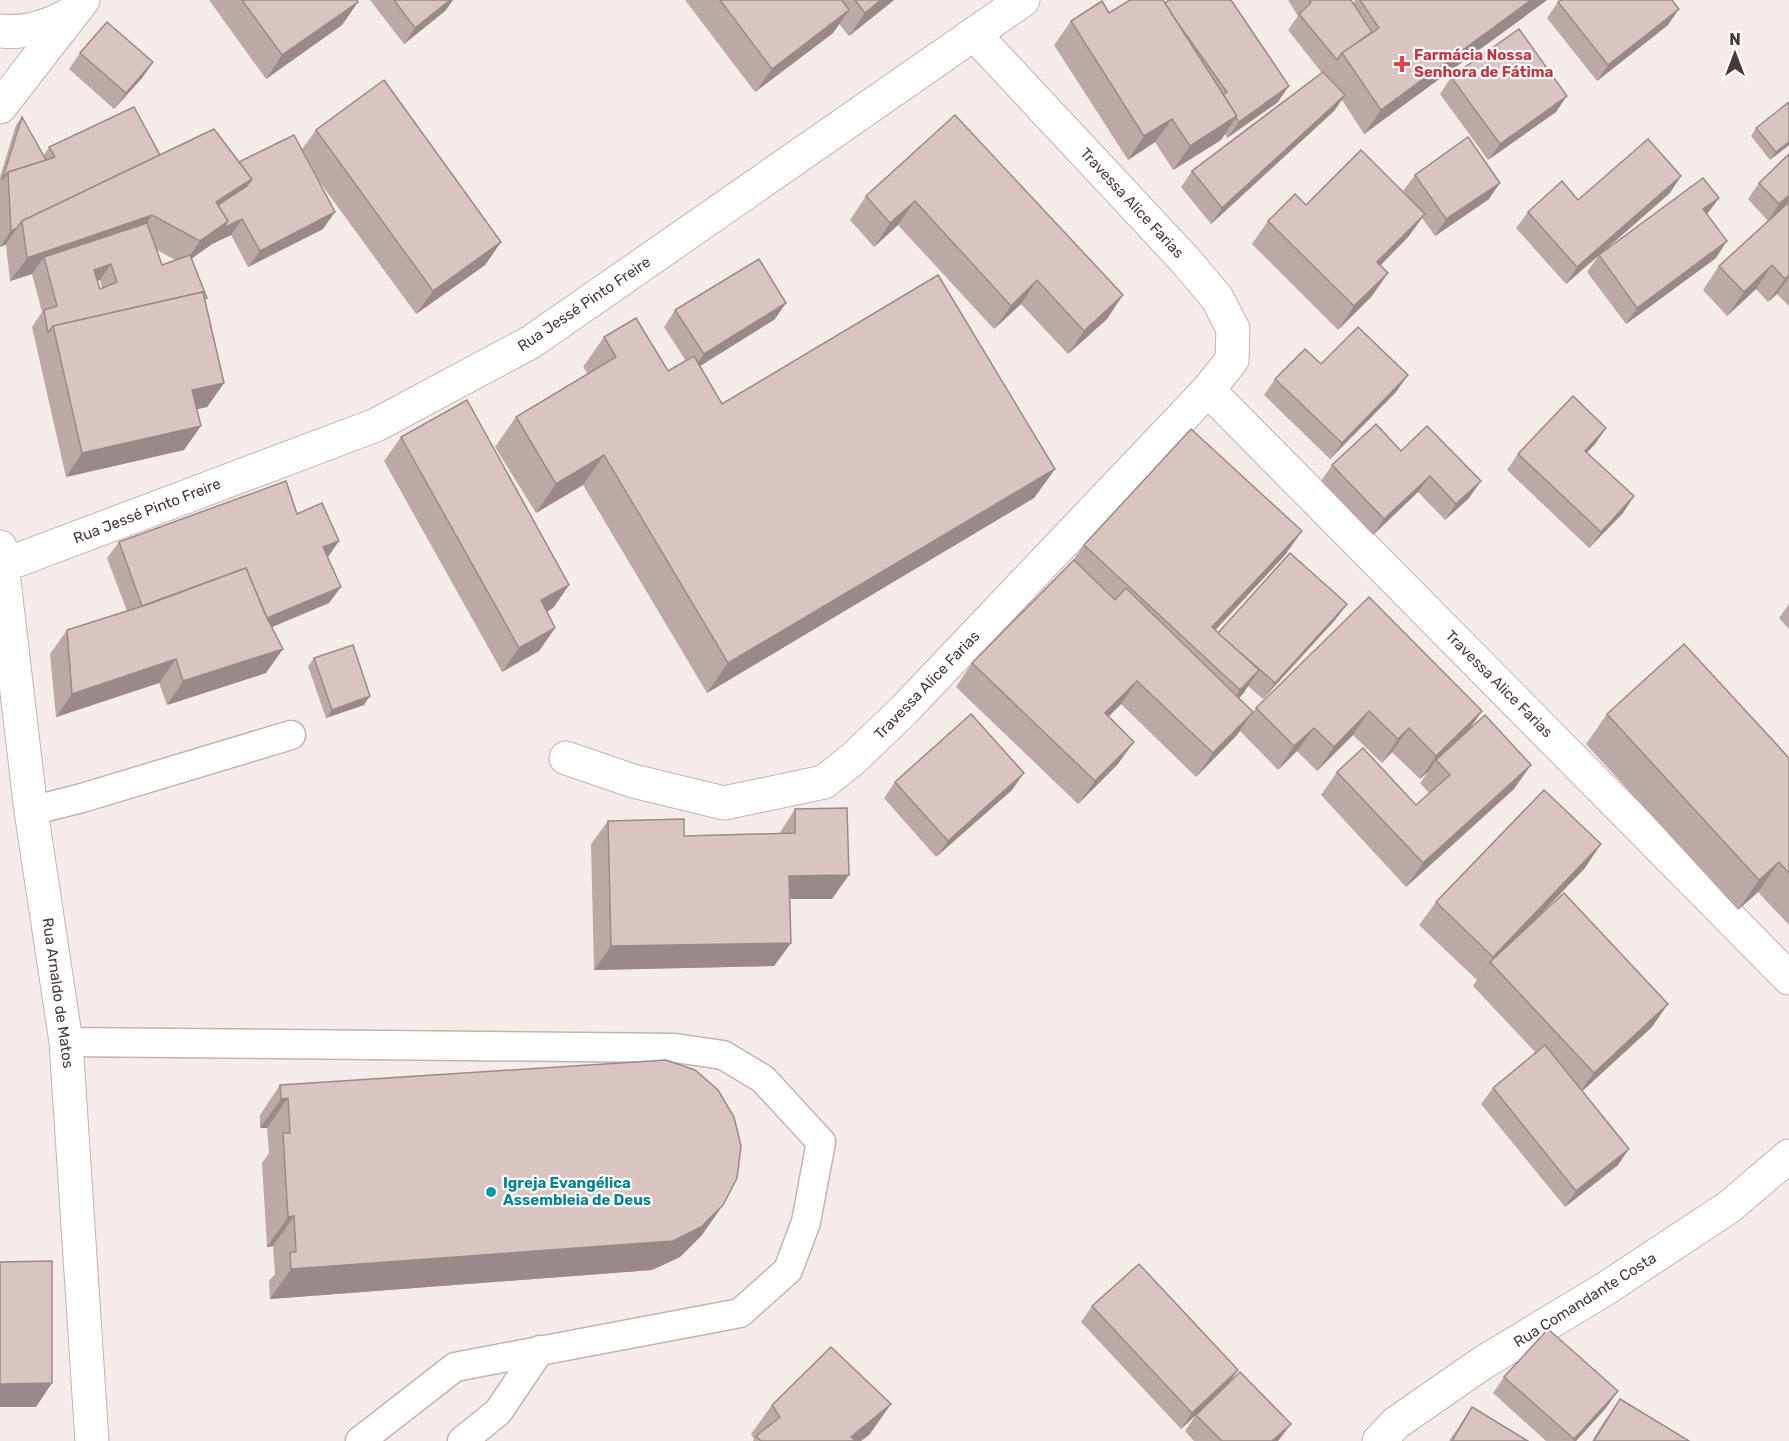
<svg xmlns="http://www.w3.org/2000/svg" width="1789" height="1441" font-family="Rubik,sans-serif">
  <style>
    .lines { fill: none; stroke-linecap: round; stroke-linejoin: round }
    .service-casing { stroke: #c4b2af; stroke-width: 31 }
    .minor-casing { stroke: #c4b2af; stroke-width: 35 }
    .tertiary-casing { stroke: #c4b2af; stroke-width: 35 }
    .service { stroke: #fff; stroke-width: 28 }
    .minor { stroke: #fff; stroke-width: 33 }
    .tertiary { stroke: #fff; stroke-width: 33 }
    .wall { fill: #bba9a7; fill-rule: evenodd }
    .shaded-wall { fill: #998988 }
    .building { fill: #dac4c2; stroke: #998988; stroke-width: 1.5; fill-rule: evenodd }
    .health-dot { fill: #e0444e; stroke: #fff; stroke-width: 2 }
    .culture-dot { fill: #0f9aa8; stroke: #fff; stroke-width: 2 }
    .labels { text-anchor: middle; stroke-width: 4.5; stroke-linejoin: round; paint-order: stroke }
    .health-label { font-size: 15px; font-weight: bold; fill: #be3a42; stroke: #fff; text-anchor: start }
    .street-label { font-size: 15px; fill: #493937; stroke: #fff }
    .culture-label { font-size: 15px; font-weight: bold; fill: #0d838f; stroke: #fff; text-anchor: start }
  </style>
  <rect width="100%" height="100%" fill="#f5ecea"/>
  <g class="lines">
    <g class="service-casing">
      <g id="service">
        <polyline points="31,811 82,798 291,735"/>
        <polyline points="66,1042 675,1048 723,1055 763,1079 821,1142 806,1222 788,1270 740,1313 455,1367 360,1441"/>
        <polyline points="462,1441 498,1412 540,1350"/>
      </g>
    </g>
    <g class="minor-casing">
      <g id="minor">
        <path d="M 0,31 C 26,34 50,26 72,13"/>
        <polyline points="0,107 83,0"/>
        <polyline points="1208,390 1789,978"/>
        <polyline points="0,547 31,811 66,1042 92,1441"/>
        <polyline points="2,566 376,425 531,342 1023,0"/>
        <polyline points="566,758 633,781 724,803 824,782 854,758 904,710 1208,390 1232,360 1233,329 1217,298 1185,260 974,34"/>
      </g>
    </g>
    <g class="tertiary-casing">
      <polyline id="tertiary" points="1379,1441 1396,1423 1484,1362 1605,1289 1729,1207 1789,1156"/>
    </g>
    <use href="#service" class="service"/>
    <use href="#minor" class="minor"/>
    <use href="#tertiary" class="tertiary"/>
  </g>
  <g class="wall">
    <polygon points="209,0 357,0 358,2 342,25 266,79"/>
    <polygon points="370,0 453,0 445,11 404,44"/>
    <polygon points="685,0 894,0 849,36 839,24 833,33 755,92"/>
    <polygon points="1168,0 1231,0 1278,102 1227,138 1225,134 1221,140 1173,170 1155,142 1128,160 1054,45 1071,21 1109,13 1165,3"/>
    <polygon points="1288,0 1351,0 1353,4 1355,0 1547,0 1364,134 1342,100 1334,111 1211,224 1181,187 1192,171 1322,73 1288,30 1298,16"/>
    <polygon points="1558,2 1668,25 1597,81 1547,18"/>
    <polygon points="80,53 153,62 142,78 114,109 69,69"/>
    <polygon points="1451,77 1556,112 1488,160 1440,94"/>
    <polygon points="1789,102 1789,145 1770,160 1751,136 1756,128"/>
    <polygon points="955,115 1107,319 1068,354 1021,304 994,329 898,225 874,247 850,220 866,196"/>
    <path d="M 22,117 L 44,155 L 49,147 L 239,162 L 302,149 L 316,130 L 501,242 L 485,265 L 416,314 L 316,177 L 323,229 L 248,267 L 231,235 L 212,244 L 191,259 L 207,298 L 205,301 L 224,383 L 207,407 L 197,409 L 184,450 L 66,477 L 32,327 L 42,312 L 32,274 L 10,281 L 6,245 L 0,247 L 0,177 L 16,125 ZM 157,250 L 175,260 L 162,265 ZM 100,280 L 102,288 L 100,289 L 97,281 Z"/>
    <polygon points="1789,154 1789,201 1768,221 1748,199 1759,183"/>
    <polygon points="1415,175 1489,199 1435,236 1422,218 1408,237 1381,265 1372,296 1338,330 1252,244 1268,221 1306,205 1406,195 1403,191"/>
    <polygon points="1670,193 1566,284 1516,228 1528,212 1578,200"/>
    <polygon points="1719,198 1707,214 1716,258 1626,324 1587,272 1599,255"/>
    <polygon points="1789,202 1789,306 1777,294 1768,302 1756,289 1727,316 1703,290 1719,266"/>
    <polygon points="675,310 775,319 700,366 722,404 1055,469 1034,498 707,693 583,485 536,513 495,447 516,417 588,374 583,367 604,337 668,371 686,361 664,327"/>
    <polygon points="1321,364 1396,392 1330,459 1264,395 1275,379"/>
    <polygon points="1606,428 1595,444 1587,453 1634,496 1623,513 1589,548 1507,470 1518,454"/>
    <polygon points="401,437 569,585 553,608 547,612 555,628 539,651 502,672 384,461"/>
    <polygon points="1401,451 1469,498 1445,520 1418,492 1373,535 1321,481 1332,465"/>
    <polygon points="297,514 339,541 327,558 329,603 272,627 266,673 167,705 159,683 56,717 50,654 67,630 127,611 107,558 119,542"/>
    <polygon points="1302,531 1285,555 1215,630 1218,633 1347,604 1335,620 1263,699 1248,686 1239,698 1253,712 1237,735 1196,777 1121,704 1108,717 1134,742 1117,765 1078,804 956,687 972,663 1070,564 1084,545"/>
    <polygon points="1789,604 1789,629 1779,618"/>
    <polygon points="314,658 364,705 326,718 308,666"/>
    <polygon points="1256,708 1482,711 1469,730 1514,789 1406,887 1321,795 1337,772 1416,805 1429,793 1420,783 1429,771 1420,779 1392,752 1382,763 1353,735 1317,771 1297,751 1278,770 1240,731"/>
    <polygon points="1607,714 1789,758 1789,925 1758,892 1738,910 1586,744"/>
    <polygon points="895,782 1012,790 936,857 884,798"/>
    <polygon points="795,809 832,899 790,899 791,943 774,966 594,970 591,844 608,821 684,836 779,834"/>
    <polygon points="1585,868 1533,922 1652,1027 1582,1091 1618,1165 1565,1207 1481,1104 1493,1088 1536,1053 1473,986 1477,980 1419,925 1436,902"/>
    <polygon points="280,1085 702,1235 680,1257 652,1270 270,1299 269,1281 275,1274 273,1246 267,1247 262,1163 269,1153 267,1128 260,1128 260,1115"/>
    <polygon points="1092,1306 1228,1384 1278,1441 1194,1441 1185,1431 1196,1415 1210,1402 1181,1429 1081,1322"/>
    <polygon points="1504,1377 1606,1408 1576,1441 1546,1441 1493,1393"/>
    <polygon points="1620,1399 1689,1441 1592,1441 1603,1423"/>
    <polygon points="772,1405 870,1434 861,1441 753,1441 754,1439 751,1434"/>
    <polygon points="1472,1407 1528,1441 1449,1441"/>
  </g>
  <g class="shaded-wall">
    <polygon points="450,0 453,0 445,11 404,44 415,28"/>
    <polygon points="881,0 894,0 849,36 865,13"/>
    <polygon points="1531,0 1547,0 1364,134 1381,110"/>
    <polygon points="358,2 342,25 266,79 282,55"/>
    <polygon points="1679,9 1668,25 1597,81 1608,65"/>
    <polygon points="849,10 833,33 755,92 772,69"/>
    <polygon points="153,62 142,78 114,109 126,93"/>
    <polygon points="1289,86 1278,102 1227,138 1239,122"/>
    <polygon points="1345,95 1334,111 1211,224 1222,208"/>
    <polygon points="1567,96 1556,112 1488,160 1500,144"/>
    <polygon points="1237,116 1221,140 1173,170 1190,146"/>
    <polygon points="1172,119 1155,142 1128,160 1144,136"/>
    <polygon points="1789,142 1789,145 1770,160 1776,152"/>
    <polygon points="1681,176 1670,193 1566,284 1577,267"/>
    <polygon points="252,179 235,203 215,216 216,202"/>
    <polygon points="1500,183 1489,199 1435,236 1446,219"/>
    <polygon points="1789,195 1789,201 1768,221 1779,204"/>
    <polygon points="1719,198 1707,214 1703,209"/>
    <polygon points="915,201 898,225 874,247 890,223"/>
    <polygon points="335,212 323,229 248,267 260,251"/>
    <polygon points="1425,214 1408,237 1361,285 1377,262"/>
    <polygon points="152,215 136,239 44,257 32,274 10,281 27,258"/>
    <polygon points="242,219 231,235 212,244 183,265 200,241 228,221"/>
    <polygon points="17,228 6,244 0,247 11,231"/>
    <polygon points="1727,241 1716,258 1626,324 1637,308"/>
    <polygon points="501,242 485,265 416,314 433,291"/>
    <polygon points="111,264 100,280 82,286 94,270"/>
    <polygon points="1772,265 1756,289 1727,316 1744,292"/>
    <polygon points="1388,273 1372,296 1338,330 1354,306"/>
    <polygon points="1789,275 1789,277 1777,294 1768,302 1785,279"/>
    <polygon points="1037,280 1021,304 994,329 1011,306"/>
    <polygon points="1123,295 1107,319 1068,354 1084,331"/>
    <polygon points="786,303 775,319 692,371 704,354"/>
    <polygon points="1408,375 1396,392 1330,459 1342,443"/>
    <polygon points="224,383 207,407 176,414 192,390"/>
    <polygon points="201,426 184,450 66,477 82,453"/>
    <polygon points="1606,428 1595,444 1573,467 1585,451"/>
    <polygon points="604,455 583,485 536,513 556,484"/>
    <polygon points="1055,469 1034,498 707,693 728,663"/>
    <polygon points="1430,476 1418,492 1373,535 1384,519"/>
    <polygon points="1481,481 1469,498 1445,520 1456,504"/>
    <polygon points="1634,496 1623,513 1589,548 1601,532"/>
    <polygon points="1302,531 1285,555 1196,651 1212,627"/>
    <polygon points="339,541 328,557 311,564 323,547"/>
    <polygon points="569,585 553,608 524,624 541,600"/>
    <polygon points="341,587 329,603 248,637 260,621"/>
    <polygon points="1347,604 1335,620 1263,699 1275,683"/>
    <polygon points="555,628 539,651 502,672 519,648"/>
    <polygon points="283,649 266,673 167,705 183,681"/>
    <polygon points="176,659 159,683 56,717 72,694"/>
    <polygon points="1259,670 1243,694 1224,713 1240,690"/>
    <polygon points="1137,681 1121,704 1088,737 1105,713"/>
    <polygon points="370,696 364,705 326,718 332,710"/>
    <polygon points="1369,711 1353,735 1317,771 1334,747"/>
    <polygon points="1482,711 1465,735 1436,760 1429,771 1420,779 1436,756"/>
    <polygon points="1253,712 1237,735 1196,777 1213,753"/>
    <polygon points="1314,728 1297,751 1278,770 1294,746"/>
    <polygon points="1409,728 1392,752 1382,763 1398,739"/>
    <polygon points="1134,742 1117,765 1078,804 1095,781"/>
    <polygon points="1531,765 1514,789 1406,887 1423,863"/>
    <polygon points="1024,773 1012,790 936,857 948,841"/>
    <polygon points="1601,844 1585,868 1492,965 1490,962 1477,980 1493,957"/>
    <polygon points="1779,862 1758,892 1738,910 1759,880"/>
    <polygon points="849,875 832,899 773,899 789,876"/>
    <polygon points="791,943 774,966 594,970 611,946"/>
    <polygon points="1668,1004 1652,1027 1577,1096 1594,1073"/>
    <polygon points="288,1098 267,1128 260,1128 281,1099"/>
    <polygon points="1629,1149 1618,1165 1565,1207 1576,1191"/>
    <polygon points="723,1205 702,1235 680,1257 652,1270 270,1299 291,1269"/>
    <polygon points="294,1216 273,1246 267,1247 288,1217"/>
    <polygon points="1238,1370 1227,1386 1181,1429 1192,1413"/>
    <polygon points="52,1383 36,1407 0,1407 0,1384"/>
    <polygon points="1618,1391 1606,1408 1576,1441 1573,1441"/>
    <polygon points="891,1404 870,1434 861,1441 848,1441 851,1437"/>
    <polygon points="1291,1424 1279,1440 1278,1441 1272,1441"/>
  </g>
  <g class="building">
    <polygon points="242,0 357,0 358,2 282,55"/>
    <polygon points="394,0 450,0 415,28"/>
    <polygon points="720,0 842,0 849,10 772,69"/>
    <polygon points="855,0 881,0 865,13"/>
    <polygon points="1130,0 1163,0 1237,116 1190,146 1172,119 1144,136 1071,21 1102,1 1109,13"/>
    <polygon points="1169,0 1231,0 1289,86 1239,122 1236,118 1237,116 1223,94 1227,92 1177,22 1165,3"/>
    <polygon points="1309,0 1351,0 1372,32 1342,53 1337,60 1299,14 1311,3"/>
    <polygon points="1360,0 1531,0 1381,110 1342,53 1379,28"/>
    <polygon points="1561,0 1672,0 1679,9 1608,65 1558,2"/>
    <polygon points="107,22 153,62 126,93 80,53"/>
    <polygon points="1519,29 1567,96 1500,144 1451,77"/>
    <polygon points="1323,72 1345,95 1222,208 1192,171"/>
    <polygon points="384,80 501,242 433,291 316,130"/>
    <polygon points="1789,102 1789,142 1776,152 1756,128"/>
    <polygon points="134,107 160,155 22,221 17,228 11,231 8,172 55,157 49,147"/>
    <polygon points="955,115 1123,295 1084,331 1037,280 1011,306 915,201 890,223 866,196"/>
    <polygon points="22,117 46,160 8,172 2,180"/>
    <polygon points="214,129 252,179 216,202 228,221 200,241 152,215 27,258 22,221"/>
    <polygon points="294,135 335,212 260,251 242,219 223,228 228,221 218,205 247,186 252,179 239,162"/>
    <polygon points="1468,137 1500,183 1446,219 1415,175"/>
    <polygon points="1648,139 1681,176 1577,267 1528,212 1562,181 1578,200"/>
    <polygon points="1361,150 1425,214 1377,262 1388,273 1354,306 1268,221 1295,194 1306,205"/>
    <polygon points="1789,154 1789,195 1779,204 1759,183"/>
    <polygon points="1703,178 1719,198 1703,209 1727,241 1637,308 1599,255"/>
    <polygon points="1789,202 1789,275 1785,279 1772,265 1744,292 1719,266"/>
    <path d="M 147,223 L 162,265 L 190,255 L 207,298 L 204,298 L 203,292 L 53,326 L 48,333 L 44,310 L 57,306 L 44,257 ZM 111,264 L 117,282 L 100,289 L 94,270 Z"/>
    <polygon points="759,259 786,303 704,354 675,310"/>
    <polygon points="938,275 1055,469 728,663 604,455 556,484 516,417 616,357 604,337 636,318 668,371 694,356 722,404"/>
    <polygon points="203,292 224,383 192,390 201,426 82,453 53,326"/>
    <polygon points="1358,327 1408,375 1342,443 1275,379 1305,349 1321,364"/>
    <polygon points="1573,396 1606,428 1585,451 1634,496 1601,532 1518,454"/>
    <polygon points="467,400 569,585 541,600 555,628 519,648 401,437"/>
    <polygon points="1376,424 1401,451 1427,426 1481,481 1456,504 1430,476 1384,519 1332,465"/>
    <polygon points="1191,429 1302,531 1212,627 1259,670 1240,690 1084,545"/>
    <polygon points="286,481 297,514 322,503 339,541 323,547 341,587 267,618 246,568 142,606 119,542"/>
    <polygon points="1290,553 1347,604 1275,683 1218,633"/>
    <polygon points="1074,560 1115,600 1126,588 1253,712 1213,753 1137,681 1105,713 1134,742 1095,781 972,663"/>
    <polygon points="246,568 265,614 283,649 183,681 176,659 72,694 67,630 149,604"/>
    <polygon points="1369,597 1482,711 1436,756 1409,728 1398,739 1369,711 1334,747 1314,728 1294,746 1256,708"/>
    <polygon points="1684,644 1789,758 1789,873 1779,862 1759,880 1607,714"/>
    <polygon points="353,645 370,696 332,710 314,658"/>
    <polygon points="971,714 1024,773 948,841 895,782"/>
    <polygon points="1485,715 1531,765 1423,863 1337,772 1363,748 1416,805 1450,775 1436,760"/>
    <polygon points="1544,790 1601,844 1493,957 1436,902"/>
    <polygon points="847,808 849,875 789,876 791,943 611,946 608,821 684,819 684,836 795,833 795,809"/>
    <polygon points="1564,893 1668,1004 1594,1073 1490,962"/>
    <polygon points="1545,1045 1629,1149 1576,1191 1493,1088"/>
    <polygon points="666,1060 695,1070 718,1090 734,1117 741,1146 737,1178 723,1205 701,1227 673,1241 291,1269 290,1252 296,1252 294,1216 288,1217 283,1133 290,1133 288,1098 281,1099 280,1085"/>
    <polygon points="52,1261 52,1383 0,1384 0,1262"/>
    <polygon points="1139,1264 1238,1370 1192,1413 1092,1306"/>
    <polygon points="1548,1329 1618,1391 1574,1439 1504,1377"/>
    <polygon points="831,1347 891,1404 851,1437 856,1441 761,1441 756,1436 780,1417 772,1405"/>
    <polygon points="1240,1372 1291,1424 1272,1441 1222,1441 1196,1415"/>
    <polygon points="1620,1399 1689,1441 1594,1441"/>
    <polygon points="1472,1407 1528,1441 1452,1441"/>
  </g>
  <path class="health-dot" d="M1399 55h6v6h6v6h-6v6h-6v-6h-6v-6h6z"/>
  <circle class="culture-dot" cx="491" cy="1192" r="6"/>
  <g class="labels">
    <g class="health-label">
      <text x="1414" y="60">Farmácia Nossa<tspan x="1414" dy="17">Senhora de Fátima</tspan></text>
    </g>
    <g class="street-label">
      <text transform="translate(1132 203) rotate(47)" y="5">Travessa Alice Farias</text>
      <text transform="translate(584 304) rotate(-34)" y="5">Rua Jessé Pinto Freire</text>
      <text transform="translate(147 511) rotate(-21)" y="5">Rua Jessé Pinto Freire</text>
      <text transform="translate(1499 684) rotate(45)" y="5">Travessa Alice Farias</text>
      <text transform="translate(927 685) rotate(-46)" y="5">Travessa Alice Farias</text>
      <text transform="translate(58 993) rotate(82)" y="5">Rua Arnaldo de Matos</text>
      <text transform="translate(1585 1300) rotate(-32)" y="5">Rua Comandante Costa</text>
    </g>
    <g class="culture-label">
      <text x="503" y="1188">Igreja Evangélica<tspan x="503" dy="17">Assembleia de Deus</tspan></text>
    </g>
  </g>
  <g transform="translate(1735 54)" stroke="#ffffff" stroke-width="4.5" paint-order="stroke">
  <path d="M0-4.5L10 22L0 15L-10 22Z" fill="#493937"/>
  <text y="-9" font-size="16" font-weight="bold" text-anchor="middle" fill="#493937">N</text>
  </g>
</svg>
